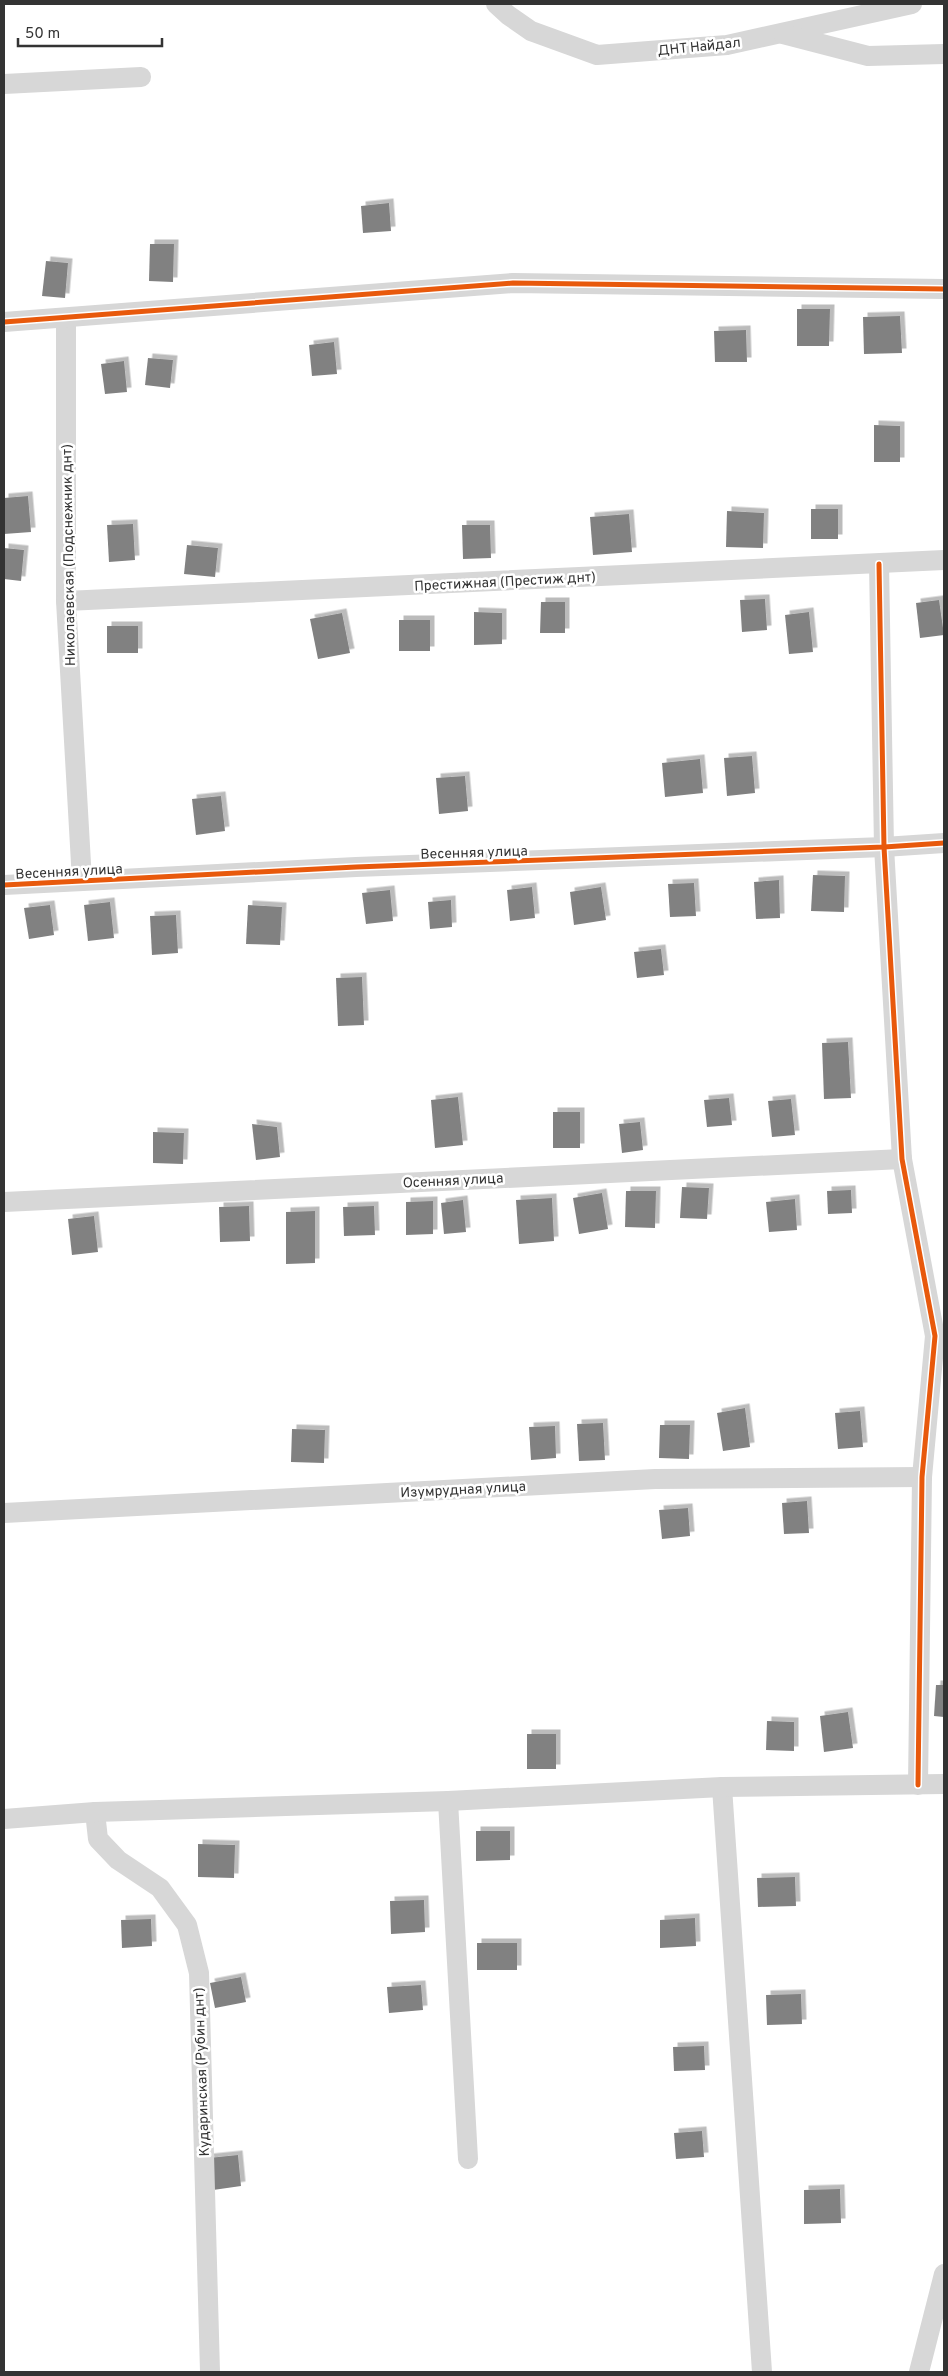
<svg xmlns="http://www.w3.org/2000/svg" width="948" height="2376" font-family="Overpass,sans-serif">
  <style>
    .building { fill: #818181; filter: url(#shadow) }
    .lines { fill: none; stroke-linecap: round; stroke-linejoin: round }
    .street { stroke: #d7d7d7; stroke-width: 20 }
    .cycleway-casing { stroke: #fff; stroke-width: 8 }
    .cycleway { stroke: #e8590c; stroke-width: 5 }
    .labels { text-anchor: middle; stroke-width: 5; stroke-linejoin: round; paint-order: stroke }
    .street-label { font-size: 14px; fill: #333; stroke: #fff }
  </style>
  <defs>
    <filter id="shadow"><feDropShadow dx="4.5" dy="-4.5" stdDeviation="0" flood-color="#0004"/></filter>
  </defs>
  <rect width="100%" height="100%" fill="#fff"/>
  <g class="building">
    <polygon points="389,203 391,231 363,233 361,206"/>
    <polygon points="150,244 174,244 173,282 149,281"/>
    <polygon points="46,261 68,263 65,298 42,296"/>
    <polygon points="797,309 830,309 829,346 797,346"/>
    <polygon points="900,316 902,353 864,354 863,317"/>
    <polygon points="746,330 747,362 715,362 714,331"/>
    <polygon points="334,342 337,374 312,376 309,345"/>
    <polygon points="148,358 173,360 170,388 145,385"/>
    <polygon points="124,361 127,392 105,394 101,364"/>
    <polygon points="874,425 900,426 900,462 874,462"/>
    <polygon points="28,496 31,532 4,534 4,498"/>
    <rect x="811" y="509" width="27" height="30"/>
    <polygon points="727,511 764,513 763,548 726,547"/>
    <polygon points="629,514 632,552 593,555 590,517"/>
    <polygon points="133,524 135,560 109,562 107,525"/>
    <polygon points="462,525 490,525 491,558 463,559"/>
    <polygon points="187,545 218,548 215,577 184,574"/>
    <polygon points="4,548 24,550 21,581 4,579"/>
    <polygon points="765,599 767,630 742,632 740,600"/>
    <polygon points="939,600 944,635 920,638 916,603"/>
    <polygon points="541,602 565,602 565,633 540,633"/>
    <polygon points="474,612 502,613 502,644 474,645"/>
    <polygon points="809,612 813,652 789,654 785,615"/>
    <polygon points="342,613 350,653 318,659 310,619"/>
    <rect x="399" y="620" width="31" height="31"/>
    <rect x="107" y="626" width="31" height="27"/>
    <polygon points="752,756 755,793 727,796 724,758"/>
    <polygon points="700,759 703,793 665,797 662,763"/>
    <polygon points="465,776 468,811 439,814 436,778"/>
    <polygon points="221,796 225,831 196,835 192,799"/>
    <polygon points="813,875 845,876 844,912 811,911"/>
    <polygon points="779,880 780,918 756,919 754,882"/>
    <polygon points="694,883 696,916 670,917 668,884"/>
    <polygon points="532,887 535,918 510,921 507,890"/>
    <polygon points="601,887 606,920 574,925 570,892"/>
    <polygon points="390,890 393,921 366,924 362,893"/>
    <polygon points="451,900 452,927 430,929 428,902"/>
    <polygon points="110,902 114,938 88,941 84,905"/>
    <polygon points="50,905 54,935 29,939 24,908"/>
    <polygon points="248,905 282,907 280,945 246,944"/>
    <polygon points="176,915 178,953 152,955 150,916"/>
    <polygon points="661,949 664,975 637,978 634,952"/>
    <polygon points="362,977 364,1025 338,1026 336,978"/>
    <polygon points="848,1042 851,1098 824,1099 822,1043"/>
    <polygon points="458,1097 463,1145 435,1148 431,1100"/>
    <polygon points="729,1098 732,1125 707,1127 704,1100"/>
    <polygon points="791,1099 795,1135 772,1137 768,1101"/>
    <rect x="553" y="1112" width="27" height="36"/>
    <polygon points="640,1122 643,1150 622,1153 619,1124"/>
    <polygon points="252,1124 277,1127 280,1157 256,1160"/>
    <polygon points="153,1132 184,1133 183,1164 153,1163"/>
    <polygon points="682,1187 709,1188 707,1219 680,1218"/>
    <polygon points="851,1190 852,1213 828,1214 827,1191"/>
    <polygon points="626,1191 656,1191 655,1228 625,1227"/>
    <polygon points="602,1193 608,1229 579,1234 573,1198"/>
    <polygon points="552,1198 554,1241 519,1244 516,1200"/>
    <polygon points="795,1199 797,1230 769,1232 766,1202"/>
    <polygon points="463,1200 466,1232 444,1234 441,1203"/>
    <polygon points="433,1201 433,1234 406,1235 406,1202"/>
    <polygon points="249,1206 250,1241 220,1242 219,1207"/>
    <polygon points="374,1206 375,1235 344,1236 343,1207"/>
    <polygon points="315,1211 315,1263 286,1264 286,1212"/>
    <polygon points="94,1216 98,1252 72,1255 68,1219"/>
    <polygon points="745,1408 750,1447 723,1451 717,1413"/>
    <polygon points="860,1411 863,1447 838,1449 835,1413"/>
    <polygon points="603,1423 605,1460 579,1461 577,1424"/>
    <polygon points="660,1425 690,1425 689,1459 659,1458"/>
    <polygon points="555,1426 556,1458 531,1460 529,1427"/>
    <polygon points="292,1429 325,1430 324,1463 291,1462"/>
    <polygon points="807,1501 809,1533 784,1534 782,1503"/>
    <polygon points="688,1508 690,1536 662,1539 659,1510"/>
    <polygon points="936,1685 944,1685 944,1717 934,1716"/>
    <polygon points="848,1712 853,1748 824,1752 820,1716"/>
    <polygon points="767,1721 794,1722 794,1751 766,1750"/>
    <rect x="527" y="1734" width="29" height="35"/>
    <polygon points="476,1831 510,1831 510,1860 476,1861"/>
    <polygon points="198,1844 235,1845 234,1878 198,1877"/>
    <polygon points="795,1877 796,1906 758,1907 757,1878"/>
    <polygon points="424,1900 425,1932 391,1934 390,1901"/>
    <polygon points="695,1918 696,1946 660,1948 660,1920"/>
    <polygon points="151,1919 152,1946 122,1948 121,1920"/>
    <rect x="477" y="1943" width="40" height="27"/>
    <polygon points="241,1977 246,2002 215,2008 210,1983"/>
    <polygon points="421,1985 423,2010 389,2013 387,1987"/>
    <polygon points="801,1994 802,2024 767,2025 766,1995"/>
    <polygon points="704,2046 705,2070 674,2071 673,2047"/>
    <polygon points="702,2131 704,2157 676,2159 674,2133"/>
    <polygon points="238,2155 241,2186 213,2190 209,2158"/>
    <polygon points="840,2189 841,2223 804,2224 804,2190"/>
  </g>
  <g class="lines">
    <g class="street">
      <polyline points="496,4 508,15 531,31 597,55 727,45 912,4"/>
      <polyline points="783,34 868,56 944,54"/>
      <polyline points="4,84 141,77"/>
      <polyline points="66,318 66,601 82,881"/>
      <polyline points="4,322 513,283 944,289"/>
      <polyline points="879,564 884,847 902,1159 935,1336 922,1477 918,1785"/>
      <polyline points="66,601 944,560"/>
      <polyline points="4,885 356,867 884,847 944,843"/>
      <polyline points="4,1202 902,1159"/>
      <polyline points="4,1513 655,1479 922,1477"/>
      <polyline points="722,1787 762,2372"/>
      <polyline points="448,1801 468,2159"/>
      <polyline points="95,1812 98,1839 118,1860 160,1888 187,1925 199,1973 210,2372"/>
      <polyline points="4,1819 95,1812 448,1801 722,1787 944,1784"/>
      <polyline points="919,2372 944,2274"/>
    </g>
    <g class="cycleway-casing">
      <g id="cycleway">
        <polyline points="4,322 513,283 944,289"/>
        <polyline points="879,564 884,847 902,1159 935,1336 922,1477 918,1785"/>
        <polyline points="4,885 356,867 884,847 944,843"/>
      </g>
    </g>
    <use href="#cycleway" class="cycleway"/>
  </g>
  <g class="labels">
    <g class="street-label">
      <text transform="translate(699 46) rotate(-6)" y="5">ДНТ Найдал</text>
      <text transform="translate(68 555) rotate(-91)" y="5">Николаевская (Подснежник днт)</text>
      <text transform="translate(505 581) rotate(-3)" y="5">Престижная (Престиж днт)</text>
      <text transform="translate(474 852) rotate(-2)" y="5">Весенняя улица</text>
      <text transform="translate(69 871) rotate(-3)" y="5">Весенняя улица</text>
      <text transform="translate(453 1180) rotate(-3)" y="5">Осенняя улица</text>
      <text transform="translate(463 1489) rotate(-3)" y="5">Изумрудная улица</text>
      <text transform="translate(201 2072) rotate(-92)" y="5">Кударинская (Рубин днт)</text>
    </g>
  </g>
  <rect width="948" height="2376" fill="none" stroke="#333333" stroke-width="10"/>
  <path d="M18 38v8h144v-8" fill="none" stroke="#333333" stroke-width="2.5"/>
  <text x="25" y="38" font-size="15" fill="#333333" stroke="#ffffff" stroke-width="4" paint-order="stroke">50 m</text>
</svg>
